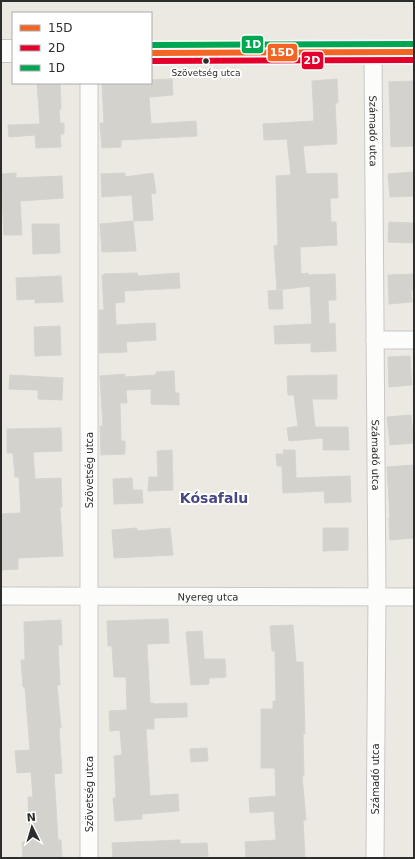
<svg xmlns="http://www.w3.org/2000/svg" width="415" height="859" font-family="'DejaVu Sans',sans-serif">
  <style>
    .building { fill: #d4d2cd; stroke: #d6d4ce }
    .lines { fill: none; stroke-linecap: round; stroke-linejoin: round }
    .street-casing { stroke: #c8c8c8; stroke-width: 19 }
    .secondary-casing { stroke: #c8c8c8; stroke-width: 24 }
    .street { stroke: #fcfcfb; stroke-width: 17 }
    .secondary { stroke: #fcfcfb; stroke-width: 22 }
    .bus-1-casing { stroke: #fff; stroke-width: 9 }
    .bus-2-casing { stroke: #fff; stroke-width: 9 }
    .bus-3-casing { stroke: #fff; stroke-width: 9 }
    .bus-1 { stroke: #f26522; stroke-width: 6 }
    .bus-2 { stroke: #e4002b; stroke-width: 6 }
    .bus-3 { stroke: #00a651; stroke-width: 6 }
    .bus-dot { fill: #2d2d2d; stroke: #fff; stroke-width: 1.5 }
    .labels { text-anchor: middle; stroke-width: 4; stroke-linejoin: round; paint-order: stroke }
    .bus-label { font-size: 9px; fill: #2d2d2d; stroke: #fff }
    .street-label { font-size: 10px; fill: #2d2d2d; stroke: #fff }
    .district-label { font-size: 14px; font-weight: bold; fill: #474783; stroke: #fff }
    .line-badge { stroke: #fff; stroke-width: 1.5 }
    .badge-label { font-size: 11px; text-anchor: middle; font-weight: bold; fill: #fff }
  </style>
  <rect width="100%" height="100%" fill="#ebe9e2"/>
  <g class="building">
    <polygon points="172,79 173,95 149,97 151,124 196,121 197,136 121,140 121,147 102,148 100,123 104,123 102,83 151,83 151,80"/>
    <polygon points="337,79 338,103 335,103 337,144 303,146 306,174 337,173 338,198 330,198 331,222 336,222 337,245 300,247 301,274 308,273 308,275 335,274 336,300 328,300 329,324 335,323 336,351 311,352 311,343 275,344 274,326 312,324 310,286 277,290 274,246 278,245 276,176 291,175 287,139 264,140 263,124 314,121 312,81"/>
    <polygon points="414,81 413,146 391,147 389,82"/>
    <polygon points="37,83 60,83 61,109 59,109 60,123 64,123 64,134 60,134 61,147 36,148 35,135 9,137 8,125 40,124"/>
    <polygon points="413,172 414,196 390,197 388,174"/>
    <polygon points="16,173 16,178 62,176 63,198 20,201 22,235 4,235 1,174"/>
    <polygon points="125,173 125,177 153,173 156,193 151,194 153,220 134,221 132,195 102,197 101,174"/>
    <polygon points="133,221 136,251 102,252 100,224"/>
    <polygon points="389,222 414,223 414,243 388,242"/>
    <polygon points="32,224 59,224 60,253 33,254"/>
    <polygon points="137,273 138,276 179,273 180,288 124,291 125,302 115,303 116,325 155,323 156,340 126,342 127,352 99,353 99,310 104,310 102,275 104,275 104,274"/>
    <polygon points="414,274 414,290 411,290 412,302 389,304 388,275"/>
    <polygon points="61,276 63,302 35,303 35,299 17,300 16,278"/>
    <polygon points="282,290 283,309 269,309 268,291"/>
    <polygon points="60,326 61,355 35,356 34,327"/>
    <polygon points="410,356 412,385 389,387 388,357"/>
    <polygon points="174,371 175,393 179,393 179,405 151,404 151,389 126,390 127,403 120,403 121,441 125,441 125,454 101,455 100,426 103,426 100,376 125,374 125,377 156,375 156,372"/>
    <polygon points="10,375 63,378 62,400 38,399 38,390 9,389"/>
    <polygon points="337,375 337,399 312,399 315,427 348,427 349,450 323,450 323,438 289,441 287,428 298,426 294,395 288,395 287,376"/>
    <polygon points="411,415 414,443 390,445 387,417"/>
    <polygon points="61,428 62,451 33,452 35,479 61,478 62,507 60,507 63,556 18,558 18,569 2,570 1,514 21,513 19,477 15,477 13,453 7,453 7,429"/>
    <polygon points="172,450 173,490 148,491 149,477 158,477 157,451"/>
    <polygon points="283,450 295,450 296,478 350,476 351,502 325,503 324,491 283,493 282,466 277,466 276,454 284,454"/>
    <polygon points="413,465 414,538 390,540 389,518 390,518 387,467"/>
    <polygon points="132,478 133,490 142,490 143,503 114,504 113,479"/>
    <polygon points="137,528 137,531 170,528 173,555 114,558 112,530"/>
    <polygon points="323,528 348,528 348,550 323,551"/>
    <polygon points="168,619 169,643 147,644 150,703 153,703 154,704 187,703 187,717 154,718 154,729 146,729 150,796 178,794 179,811 142,814 142,819 115,821 113,798 116,798 114,756 122,755 120,730 110,731 109,711 127,710 126,677 114,677 112,646 108,646 107,621"/>
    <polygon points="61,620 62,645 58,645 60,685 57,685 61,728 59,728 62,773 54,774 58,840 61,840 62,858 23,858 22,842 30,842 28,797 33,797 31,772 17,773 15,751 30,750 25,687 23,687 21,660 25,660 24,622"/>
    <polygon points="293,625 296,662 303,662 305,734 303,734 304,776 302,776 306,820 303,820 305,858 268,858 268,856 246,858 245,842 276,840 274,811 250,813 249,798 276,796 275,768 261,768 261,709 273,709 273,701 276,701 275,651 272,651 270,626"/>
    <polygon points="202,631 204,659 225,659 226,677 209,678 209,684 191,685 186,632"/>
    <polygon points="207,748 208,761 191,762 190,749"/>
    <polygon points="180,840 180,844 207,843 208,856 113,858 112,843"/>
  </g>
  <g class="lines">
    <g class="street-casing">
      <g id="street">
        <path id="s1" d="M 373,52 L 377,596 L 375,858"/>
        <polyline points="89,83 89,858"/>
        <polyline points="375,340 414,340"/>
        <path id="s2" d="M 1,596 L 414,597"/>
      </g>
    </g>
    <g class="secondary-casing">
      <g id="secondary">
        <polyline points="1,51 13,51"/>
        <polyline points="151,53 414,52"/>
      </g>
    </g>
    <use href="#street" class="street"/>
    <use href="#secondary" class="secondary"/>
    <g class="bus-1-casing">
      <polyline id="bus-1" points="151,53 414,52"/>
    </g>
    <g class="bus-2-casing">
      <polyline id="bus-2" points="151,61 414,60"/>
    </g>
    <g class="bus-3-casing">
      <polyline id="bus-3" points="151,45 414,44"/>
    </g>
    <use href="#bus-1" class="bus-1"/>
    <use href="#bus-2" class="bus-2"/>
    <use href="#bus-3" class="bus-3"/>
  </g>
  <circle class="bus-dot" cx="206" cy="61" r="3.5"/>
  <g class="labels">
    <g class="bus-label">
      <text x="206" y="76">Szövetség utca</text>
    </g>
    <g class="street-label">
      <text dy="4" stroke="none"><textPath href="#s1" startOffset="79">Számadó utca</textPath></text>
      <text dy="4" stroke="none"><textPath href="#s1" startOffset="403">Számadó utca</textPath></text>
      <text transform="translate(89 470) rotate(-90)" y="4">Szövetség utca</text>
      <text dy="4" stroke="none"><textPath href="#s2" startOffset="207">Nyereg utca</textPath></text>
      <text transform="translate(375 779) rotate(-90)" y="4">Számadó utca</text>
      <text transform="translate(89 794) rotate(-90)" y="4">Szövetség utca</text>
    </g>
    <g class="district-label">
      <text x="214" y="503">Kósafalu</text>
    </g>
  </g>
  <g class="line-badge">
    <rect x="241" y="35" width="23" height="19" rx="4" fill="#00a651"/>
    <rect x="267" y="43" width="31" height="19" rx="4" fill="#f26522"/>
    <rect x="301" y="51" width="23" height="19" rx="4" fill="#e4002b"/>
  </g>
  <g class="badge-label">
    <text x="253" y="48">1D</text>
    <text x="282" y="56">15D</text>
    <text x="312" y="64">2D</text>
  </g>
  <rect width="415" height="859" fill="none" stroke="#2d2d2d" stroke-width="4"/>
  <rect x="12" y="12" width="140" height="72" fill="#ffffff" stroke="#ababab"/>
  <rect x="20" y="25" width="20" height="6" fill="#f26522" stroke="#ababab"/>
  <text x="48" y="32" font-size="12" fill="#2d2d2d">15D</text>
  <rect x="20" y="45" width="20" height="6" fill="#e4002b" stroke="#ababab"/>
  <text x="48" y="52" font-size="12" fill="#2d2d2d">2D</text>
  <rect x="20" y="65" width="20" height="6" fill="#00a651" stroke="#ababab"/>
  <text x="48" y="72" font-size="12" fill="#2d2d2d">1D</text>
  <g transform="translate(32 827) rotate(355)" stroke="#ffffff" stroke-width="3" paint-order="stroke">
  <path d="M0-3L7 15L0 10L-7 15Z" fill="#2d2d2d"/>
  <text y="-6" font-size="11" font-weight="bold" text-anchor="middle" fill="#2d2d2d">N</text>
  </g>
</svg>
